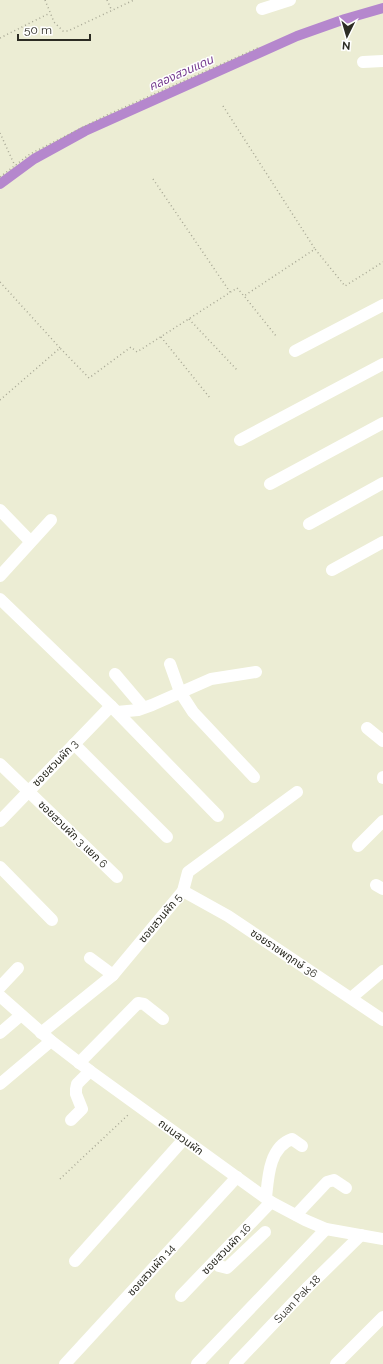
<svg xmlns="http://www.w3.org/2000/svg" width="383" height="1364" font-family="Raleway,'Noto Sans Thai',sans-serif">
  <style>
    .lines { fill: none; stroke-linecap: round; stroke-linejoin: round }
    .canal { stroke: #b587cd; stroke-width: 10 }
    .path { stroke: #a8a895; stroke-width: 1.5; stroke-dasharray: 1 3; stroke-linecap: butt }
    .minor { stroke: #fff; stroke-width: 12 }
    .labels { text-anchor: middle; stroke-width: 3; stroke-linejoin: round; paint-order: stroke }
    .street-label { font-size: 11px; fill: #2c2c23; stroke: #fff }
    .water-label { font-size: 12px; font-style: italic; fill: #743a8e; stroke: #fff }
  </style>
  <rect width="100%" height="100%" fill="#ecedd4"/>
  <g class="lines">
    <polyline class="canal" points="0,184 34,159 85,131 297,36 345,19 383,8"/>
    <g class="path">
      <polyline points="45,0 54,22 63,31 68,31 134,0"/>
      <polyline points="107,0 112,11"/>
      <polyline points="0,38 50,13"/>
      <polyline points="223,106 315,249"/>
      <polyline points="0,133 15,166"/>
      <polyline points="0,177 30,154 107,115 260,47"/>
      <polyline points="153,179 230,292"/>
      <polyline points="0,282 60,348"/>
      <polyline points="245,297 276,336"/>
      <polyline points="189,319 237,370"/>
      <polyline points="161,337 210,398"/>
      <polyline points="0,400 60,348 89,378 131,347 137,352 237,288 244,296 315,249 345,286 383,262"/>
      <polyline points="60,1179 129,1114"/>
    </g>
    <g class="minor">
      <polyline points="262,9 290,0"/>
      <polyline points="363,62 383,61"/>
      <polyline points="295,351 383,305"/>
      <polyline points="240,440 383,364"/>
      <polyline points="270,484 383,423"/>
      <polyline points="0,510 30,541"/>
      <polyline points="309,524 383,483"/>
      <polyline points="332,570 383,542"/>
      <polyline points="0,576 51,520"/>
      <polyline points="0,599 111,706 218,816"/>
      <polyline points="170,664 180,692 193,712 254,777"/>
      <polyline points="115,674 143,707"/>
      <polyline points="117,712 138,710 152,705 211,679 256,672"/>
      <polyline points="367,728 383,741"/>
      <polyline points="74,744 167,837"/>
      <polyline points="0,764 117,877"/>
      <polyline points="383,777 383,778"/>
      <polyline points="0,821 111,706"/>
      <polyline points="358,846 383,821"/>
      <polyline points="0,867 52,920"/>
      <polyline points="376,885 383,889"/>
      <polyline points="183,891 228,916 383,1020"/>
      <polyline points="90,958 113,975"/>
      <polyline points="0,987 18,968"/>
      <polyline points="0,996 51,1041 90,1071 271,1202 305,1220 326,1229 383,1239"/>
      <polyline points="351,998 383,971"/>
      <polyline points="0,1033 20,1016"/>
      <polyline points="41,1033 113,975 183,891 188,872 297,792"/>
      <polyline points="79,1063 138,1003 144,1004 163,1019"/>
      <polyline points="0,1084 51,1041"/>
      <polyline points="71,1120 82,1109 76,1094 76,1089 77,1084 90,1071"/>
      <path d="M 266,1198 C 268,1178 269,1147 292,1139 L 302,1146"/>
      <polyline points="296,1215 327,1182 334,1180 346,1188"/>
      <polyline points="75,1261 184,1139"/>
      <polyline points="215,1261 219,1266 227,1268 265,1232"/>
      <polyline points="181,1296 271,1202"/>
      <polyline points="65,1364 237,1177"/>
      <polyline points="197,1364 326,1229"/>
      <path id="s1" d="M 235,1364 L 308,1287 L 361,1235"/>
      <polyline points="336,1364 383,1317"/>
    </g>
  </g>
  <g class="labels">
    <g class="street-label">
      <text transform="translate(55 763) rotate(-46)" y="4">ซอยสวนผัก 3</text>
      <text transform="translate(73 834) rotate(44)" y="4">ซอยสวนผัก 3 แยก 6</text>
      <text transform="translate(160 918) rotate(-50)" y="4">ซอยสวนผัก 5</text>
      <text transform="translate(284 953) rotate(34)" y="4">ซอยราชพฤกษ์ 36</text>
      <text transform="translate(181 1137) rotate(36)" y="4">ถนนสวนผัก</text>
      <text transform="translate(226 1249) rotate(-46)" y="4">ซอยสวนผัก 16</text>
      <text transform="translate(151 1270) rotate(-48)" y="4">ซอยสวนผัก 14</text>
      <text dy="4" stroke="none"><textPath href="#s1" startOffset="90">Suan Pak 18</textPath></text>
    </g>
    <g class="water-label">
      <text transform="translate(181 73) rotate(-24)" y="4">คลองสวนแดน</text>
    </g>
  </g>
  <g transform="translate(347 36) rotate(185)" stroke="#ffffff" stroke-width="3" paint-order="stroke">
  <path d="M0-3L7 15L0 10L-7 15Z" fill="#2c2c23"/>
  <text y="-6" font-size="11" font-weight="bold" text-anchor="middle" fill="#2c2c23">N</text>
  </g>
  <path d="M18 34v6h72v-6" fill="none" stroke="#2c2c23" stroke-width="2"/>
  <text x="24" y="34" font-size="12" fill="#2c2c23" stroke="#ffffff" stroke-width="3" paint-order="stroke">50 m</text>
</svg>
